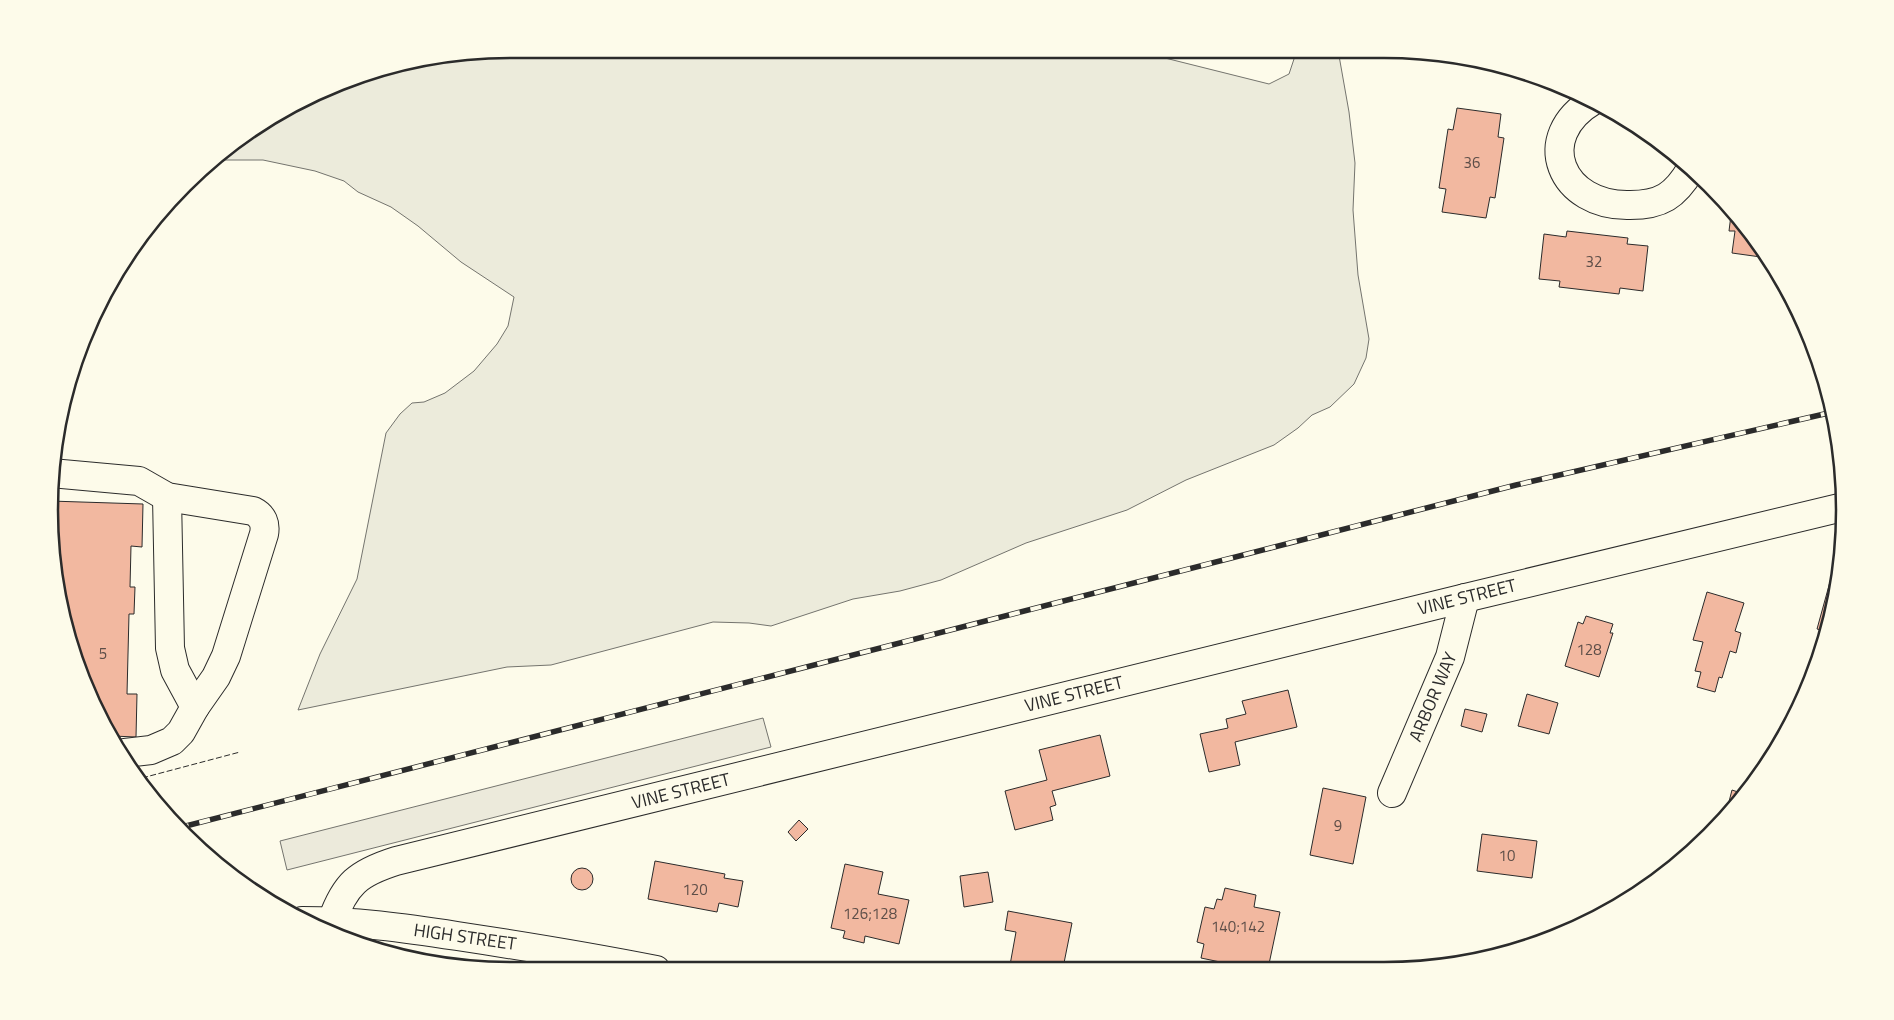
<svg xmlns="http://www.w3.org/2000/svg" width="1894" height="1020" font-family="'Titillium Web',sans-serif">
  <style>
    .green { fill: #ecebdb; stroke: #74746e }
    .parking { fill: #eceadb; stroke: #74746e }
    .building { fill: #f2b8a0; stroke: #2b2b2b }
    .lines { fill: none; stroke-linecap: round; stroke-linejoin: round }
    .minor-casing { stroke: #2b2b2b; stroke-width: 30 }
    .minor { stroke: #fdfbea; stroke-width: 28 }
    .rail-casing { stroke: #2b2b2b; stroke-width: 5.5 }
    .rail { stroke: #fdfbea; stroke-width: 4; stroke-dasharray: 11; stroke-linecap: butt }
    .fence { stroke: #2b2b2b; stroke-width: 1; stroke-dasharray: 6 2.5; stroke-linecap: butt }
    .labels { text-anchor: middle; stroke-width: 4; stroke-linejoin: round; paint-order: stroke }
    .number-label { font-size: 15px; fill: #5d4e48 }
    .street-label { font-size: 18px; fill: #2b2b2b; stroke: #fdfbea }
    .rim { fill: none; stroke: #2b2b2b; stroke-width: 2.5 }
  </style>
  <rect width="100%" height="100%" fill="#fdfbea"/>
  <polygon class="green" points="510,49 1129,49 1269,84 1289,74 1297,50 1338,50 1349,112 1355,163 1353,210 1358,275 1369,339 1366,358 1354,384 1330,407 1312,415 1298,428 1274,445 1186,480 1127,510 1026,543 941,580 900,591 853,599 771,626 749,623 713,622 551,665 507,667 298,710 320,654 357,579 386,433 400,414 412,403 424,402 445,393 474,371 497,344 508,326 514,297 461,262 418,226 391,207 358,192 344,181 315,171 263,160 215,160 229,144 361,73"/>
  <polygon class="parking" points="763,718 771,747 287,870 280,841"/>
  <g class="building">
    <polygon points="1457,108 1501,114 1498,137 1504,138 1495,198 1490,197 1486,218 1442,212 1446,189 1439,188 1448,129 1453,130"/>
    <polygon points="1732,207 1768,258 1732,253 1735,231 1729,231"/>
    <polygon points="1567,231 1628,238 1627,244 1648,246 1643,291 1620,288 1619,294 1559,287 1560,281 1539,279 1544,234 1566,237"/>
    <polygon points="50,501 143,504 142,547 131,546 130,587 135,587 134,614 129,614 127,694 137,694 136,737 112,736 96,714 53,570"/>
    <polygon points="1836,560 1841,562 1829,632 1817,629"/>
    <polygon points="1707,592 1744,603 1735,631 1741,633 1736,653 1730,651 1722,678 1719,677 1715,692 1697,687 1701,672 1695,671 1703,642 1693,640"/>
    <polygon points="1586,616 1613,624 1610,633 1613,633 1599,677 1565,666 1578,622 1583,624"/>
    <polygon points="1288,690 1297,727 1235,742 1240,765 1209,772 1200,734 1228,728 1226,719 1246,714 1242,701"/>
    <polygon points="1527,694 1558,703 1549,734 1518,726"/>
    <polygon points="1465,709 1487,714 1482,732 1461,726"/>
    <polygon points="1100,735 1110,776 1052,791 1056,805 1050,807 1053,820 1015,830 1005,791 1047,780 1039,750"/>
    <polygon points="1323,788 1366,797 1353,864 1310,855"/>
    <polygon points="1732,790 1744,794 1724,821"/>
    <polygon points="799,820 808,829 796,841 788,832"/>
    <polygon points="1482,834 1537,841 1532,878 1477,871"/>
    <polygon points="655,861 725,874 724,878 743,881 738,907 719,903 717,912 648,899"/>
    <polygon points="845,864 883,872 878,894 909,900 899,944 865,936 864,943 843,938 845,931 831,928"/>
    <circle cx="582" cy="879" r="11"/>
    <polygon points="988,872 993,902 964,907 960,876"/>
    <polygon points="1225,888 1256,895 1254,907 1280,912 1269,964 1256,962 1255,968 1223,968 1225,963 1201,958 1204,944 1197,942 1205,907 1214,909 1217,899 1222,900"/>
    <polygon points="1008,911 1072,923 1063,968 1031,969 1010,965 1016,932 1005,930"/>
  </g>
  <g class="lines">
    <g class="minor-casing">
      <g id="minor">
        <path d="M 1594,100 C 1531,137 1561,207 1630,205 C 1661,205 1675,196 1691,169"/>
        <path d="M 51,473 L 139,481 L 167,497 L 253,511 C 263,516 266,524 264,534 L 226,656 L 216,677 L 195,707 L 181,732 L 172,741 L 151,750 L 125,753"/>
        <polyline points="167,497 170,648 175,670 195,707"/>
        <polyline points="1392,793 1450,657 1465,598"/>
        <path d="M 302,921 C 354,921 405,928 457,936 C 523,946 590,957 656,970"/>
        <path d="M 332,921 C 345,884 358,873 396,861 L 1465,598 L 1843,507"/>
      </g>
    </g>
    <use href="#minor" class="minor"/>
    <g class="rail-casing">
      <polyline id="rail" points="178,828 1516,485 1833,412"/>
    </g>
    <use href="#rail" class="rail"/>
    <g class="fence">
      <polyline points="1258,50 1291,57 1293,50"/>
      <polyline points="142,778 240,752"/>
    </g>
  </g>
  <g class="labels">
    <g class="number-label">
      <text x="1472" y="168">36</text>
      <text x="1594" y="267">32</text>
      <text x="1589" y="655">128</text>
      <text x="103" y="659">5</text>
      <text x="1338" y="831">9</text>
      <text x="1507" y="861">10</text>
      <text x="695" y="895">120</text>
      <text x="870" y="919">126;128</text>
      <text x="1238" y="932">140;142</text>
    </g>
    <g class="street-label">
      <text transform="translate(1467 597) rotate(-14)" y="6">VINE STREET</text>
      <text transform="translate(1074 694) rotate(-14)" y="6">VINE STREET</text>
      <text transform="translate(1433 697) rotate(-67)" y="6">ARBOR WAY</text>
      <text transform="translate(681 791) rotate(-14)" y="6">VINE STREET</text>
      <text transform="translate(465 937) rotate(8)" y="6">HIGH STREET</text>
    </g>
  </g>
  <path d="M0 0H1894V1020H0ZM510 58H1384A452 452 0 0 1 1836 510V510A452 452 0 0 1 1384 962H510A452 452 0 0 1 58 510V510A452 452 0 0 1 510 58Z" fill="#fdfbea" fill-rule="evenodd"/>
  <path class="rim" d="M510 58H1384A452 452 0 0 1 1836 510V510A452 452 0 0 1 1384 962H510A452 452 0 0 1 58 510V510A452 452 0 0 1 510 58Z"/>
</svg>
